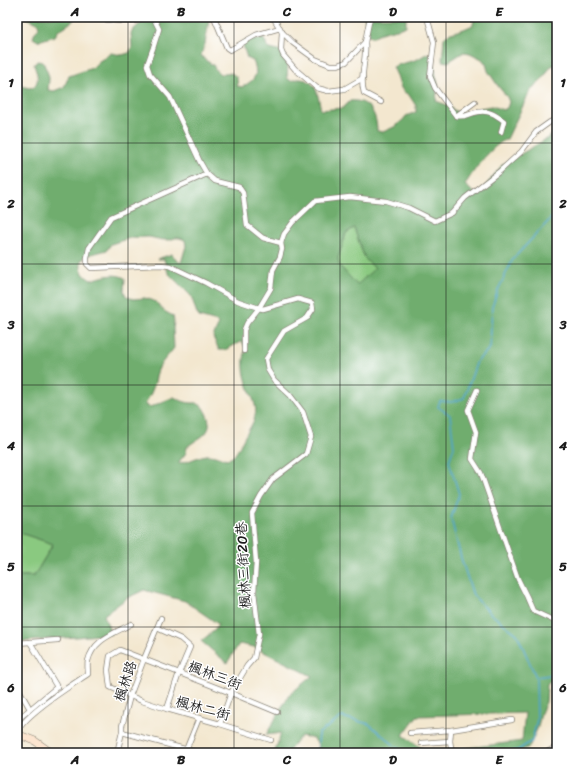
<svg xmlns="http://www.w3.org/2000/svg" width="574" height="770" font-family="Sriracha,'LXGW WenKai TC',sans-serif">
  <style>
    .green { fill: #8ac980; stroke: #53724e }
    .forest { fill: #6fad6e; stroke: #466445; fill-rule: evenodd }
    .lines { fill: none; stroke-linecap: round; stroke-linejoin: round }
    .stream { stroke: #4da4ca; stroke-width: 1.5 }
    .minor-casing { stroke: #888276; stroke-width: 6 }
    .secondary-casing { stroke: #888276; stroke-width: 8 }
    .minor { stroke: #fff; stroke-width: 4.5 }
    .secondary { stroke: #fce5d0; stroke-width: 7 }
    .grid { fill: none; stroke: #1c1c1c; stroke-width: 1; stroke-opacity: 0.55 }
    .labels { text-anchor: middle; stroke-width: 3; stroke-linejoin: round; paint-order: stroke }
    .street-label { font-size: 14px; fill: #1c1c1c; stroke: #fff }
    .neatline { fill: none; stroke: #1c1c1c; stroke-width: 1.5 }
    .grid-label { font-size: 13px; text-anchor: middle; font-weight: bold; fill: #1c1c1c }
  </style>
  <rect width="100%" height="100%" fill="#fff"/>
  <filter id="ink" filterUnits="userSpaceOnUse"><feTurbulence type="fractalNoise" baseFrequency=".025" numOctaves="2"/><feDisplacementMap in="SourceGraphic" scale="8" xChannelSelector="R" yChannelSelector="G"/><feConvolveMatrix kernelMatrix="1 2 1 2 8 2 1 2 1" color-interpolation-filters="sRGB"/></filter>
  <filter id="wash" filterUnits="userSpaceOnUse"><feTurbulence type="fractalNoise" baseFrequency=".012" numOctaves="4" result="noise"/><feDisplacementMap in="SourceGraphic" scale="16" xChannelSelector="R" yChannelSelector="G"/><feGaussianBlur stdDeviation="0.9" result="paint"/><feColorMatrix in="noise" values="0 0 0 0 0 0 0 0 0 0 0 0 0 0 0 0 0 1.4 0 .05"/><feComposite in="paint" operator="in"/></filter>
  <g filter="url(#wash)">
    <rect width="100%" height="100%" fill="#f3e7cf"/>
    <g class="green">
      <polygon points="354,228 365,259 375,268 357,286 339,265 338,258 346,233"/>
      <polygon points="17,532 53,544 34,576 17,576"/>
    </g>
    <g class="forest">
      <polygon points="23,17 74,17 73,21 58,31 55,36 38,41 33,38 35,32 39,28 38,23"/>
      <path d="M 140,17 L 180,17 L 182,21 C 192,22 197,17 206,17 L 209,20 L 205,44 L 201,55 L 204,59 L 213,65 L 216,70 L 220,74 L 226,74 L 231,73 C 237,76 238,79 237,86 L 242,87 C 255,80 259,75 253,61 L 247,58 L 242,42 C 248,39 256,39 263,38 L 266,43 L 268,48 L 273,50 L 279,50 C 290,63 288,62 287,78 L 291,81 C 298,77 309,79 314,86 C 317,89 320,105 321,110 L 343,108 L 350,101 C 369,99 377,114 377,131 L 383,132 L 394,127 L 403,120 L 406,116 L 416,112 L 416,106 L 409,95 L 404,92 L 401,88 L 397,76 L 393,67 C 400,63 407,63 415,60 C 420,59 424,54 429,53 L 434,65 L 436,77 L 438,83 L 436,101 L 447,105 L 452,109 L 461,114 L 471,113 L 480,108 L 492,106 L 503,110 L 507,108 L 509,102 L 507,97 L 498,86 L 488,71 L 486,64 L 482,59 L 470,53 L 464,52 L 448,62 L 442,61 L 444,38 L 448,34 L 464,29 L 473,25 L 474,19 L 470,17 L 557,17 L 557,65 L 551,66 L 544,77 L 540,82 L 531,89 L 507,139 C 492,145 473,171 465,185 L 473,192 L 479,194 L 502,165 L 548,138 L 557,131 L 557,678 L 549,682 L 547,685 L 546,702 L 541,713 L 538,727 L 529,747 L 516,753 L 318,753 L 319,746 L 313,738 L 301,736 L 288,752 L 275,751 L 281,733 L 266,735 L 289,695 L 312,676 L 254,647 L 239,644 L 227,663 L 201,641 L 215,630 L 218,624 L 185,601 L 144,590 L 127,598 L 104,615 L 111,634 L 17,642 L 17,576 L 34,576 L 53,544 L 17,532 L 17,85 L 29,88 L 34,87 C 40,79 37,74 34,65 L 37,61 L 43,62 C 45,67 49,74 49,79 C 49,83 48,86 48,90 L 54,91 L 64,87 L 69,76 L 92,68 L 98,62 L 111,53 L 122,55 L 129,53 L 132,48 L 131,33 L 134,29 L 141,23 ZM 354,228 L 365,259 L 375,268 L 357,285 L 339,265 L 338,258 L 346,233 ZM 133,237 C 140,238 143,237 149,237 C 155,238 160,240 166,240 C 175,240 174,235 185,240 L 186,246 L 181,263 L 176,260 L 172,254 L 157,259 L 164,259 L 167,270 L 169,274 L 191,296 C 194,303 195,311 199,317 L 217,322 L 218,326 L 213,337 L 219,350 L 225,350 L 242,341 L 246,349 C 241,366 245,378 251,394 C 254,401 257,408 255,415 C 254,424 247,431 243,440 C 240,445 237,454 231,458 C 225,461 214,454 207,455 C 197,456 188,463 178,463 L 186,453 L 187,447 C 200,436 216,434 206,413 C 204,409 202,405 198,404 C 194,402 196,403 192,403 C 186,403 179,400 174,397 L 150,407 L 145,405 C 147,399 151,395 153,388 C 156,383 155,376 158,370 C 161,362 169,355 174,348 L 173,328 L 174,322 L 173,316 L 164,311 L 156,302 L 151,300 L 145,298 L 133,299 L 126,296 L 124,291 L 125,278 C 114,272 102,277 91,280 C 82,275 80,270 81,260 L 92,254 L 107,250 L 111,244 ZM 525,713 L 522,741 L 429,753 L 403,735 L 417,716 Z"/>
      <path d="M 364,17 L 406,17 L 406,26 C 395,31 383,30 373,37 L 368,35 L 368,28 Z"/>
    </g>
    <g class="lines">
      <g class="stream">
        <polyline points="536,677 517,634 491,614 473,595 461,558 451,518 459,494 449,461 454,447 450,415 438,407 440,401 452,402 464,398 477,361 490,348 492,307 498,290 513,259 557,212"/>
        <polyline points="317,753 319,733 342,717 369,724 400,750 414,753"/>
        <polyline points="507,753 518,750 532,741 537,720 536,677 557,674"/>
      </g>
    </g>
  </g>
  <g filter="url(#ink)">
    <g class="lines">
      <g class="minor-casing">
        <g id="minor">
          <path d="M 98,17 C 105,21 131,22 139,20 C 140,20 143,18 145,17"/>
          <polyline points="153,17 159,29 153,48 147,65 150,74 170,97 200,162 207,174 215,181 239,187 243,193 247,225 263,238 281,243"/>
          <polyline points="214,17 227,48 230,50 256,35 280,28"/>
          <polyline points="273,17 282,32 293,43 315,59 330,65 338,65 346,62 365,42 370,17"/>
          <polyline points="427,17 434,42 430,76 435,88 456,116 475,102"/>
          <polyline points="549,17 557,20"/>
          <polyline points="282,32 281,50 283,55 295,69 317,88 328,91 344,89 363,78"/>
          <path d="M 365,42 C 367,59 359,77 364,93 L 381,102"/>
          <path d="M 456,116 C 467,118 469,113 478,112 C 489,110 496,115 504,121 L 501,132"/>
          <polyline points="207,174 111,217 89,248 87,258 87,264 91,268 160,265 170,266 206,283 238,301 259,308 263,309 298,299 312,303 313,309 307,318 284,331 266,359 268,370 274,380 290,395 303,412 311,437 306,454 273,479 261,496 252,513 256,562 254,592 259,634 254,658 247,666 231,693 220,724"/>
          <polyline points="244,351 244,330 247,323 259,308 271,288 273,270 280,257 282,249 281,243 284,234 293,222 315,201 350,197 386,201 409,208 435,221 452,213 465,198 500,171 521,152 536,132 550,122 557,119"/>
          <polyline points="477,390 468,410 476,432 472,459 481,473 518,579 527,597 533,611 557,622"/>
          <polyline points="157,628 181,639 190,647 179,673 167,709"/>
          <polyline points="17,643 58,640"/>
          <polyline points="17,686 30,709"/>
          <polyline points="17,720 57,687 30,642"/>
          <polyline points="451,730 512,720"/>
          <polyline points="122,732 199,753"/>
          <polyline points="410,733 451,730 450,741 452,753"/>
          <path d="M 17,734 C 20,717 72,685 88,674 C 88,670 87,665 88,661 C 93,640 113,634 131,624"/>
          <polyline points="271,740 220,724 167,709 142,701 110,687 108,670 110,656 120,650 231,693 277,712"/>
          <polyline points="421,743 450,741"/>
          <polyline points="186,750 199,718"/>
          <polyline points="117,753 122,732 122,726 130,696 144,659 161,618"/>
          <polyline points="545,753 557,747"/>
        </g>
      </g>
      <g class="secondary-casing">
        <polyline id="secondary" points="17,734 35,741 49,751 50,753"/>
      </g>
      <use href="#minor" class="minor"/>
      <use href="#secondary" class="secondary"/>
    </g>
  </g>
  <path class="grid" d="M 128,17 L 128,753M 234,17 L 234,753M 340,17 L 340,753M 446,17 L 446,753M 17,143 L 557,143M 17,264 L 557,264M 17,385 L 557,385M 17,506 L 557,506M 17,627 L 557,627"/>
  <g class="labels">
    <g class="street-label">
      <text transform="translate(243 565) rotate(-93)" y="5">楓林三街20巷</text>
      <text transform="translate(215 675) rotate(21)" y="5">楓林三街</text>
      <text transform="translate(125 681) rotate(-71)" y="5">楓林路</text>
      <text transform="translate(203 708) rotate(15)" y="5">楓林二街</text>
    </g>
  </g>
  <rect width="574" height="770" fill="none" stroke="#fff" stroke-width="44"/>
  <rect x="22" y="22" width="530" height="726" class="neatline"/>
  <g class="grid-label">
    <text x="75" y="16">A</text>
    <text x="181" y="16">B</text>
    <text x="287" y="16">C</text>
    <text x="393" y="16">D</text>
    <text x="499" y="16">E</text>
    <text x="11" y="87">1</text>
    <text x="563" y="87">1</text>
    <text x="11" y="208">2</text>
    <text x="563" y="208">2</text>
    <text x="11" y="329">3</text>
    <text x="563" y="329">3</text>
    <text x="11" y="450">4</text>
    <text x="563" y="450">4</text>
    <text x="11" y="571">5</text>
    <text x="563" y="571">5</text>
    <text x="11" y="692">6</text>
    <text x="563" y="692">6</text>
    <text x="75" y="764">A</text>
    <text x="181" y="764">B</text>
    <text x="287" y="764">C</text>
    <text x="393" y="764">D</text>
    <text x="499" y="764">E</text>
  </g>
</svg>
